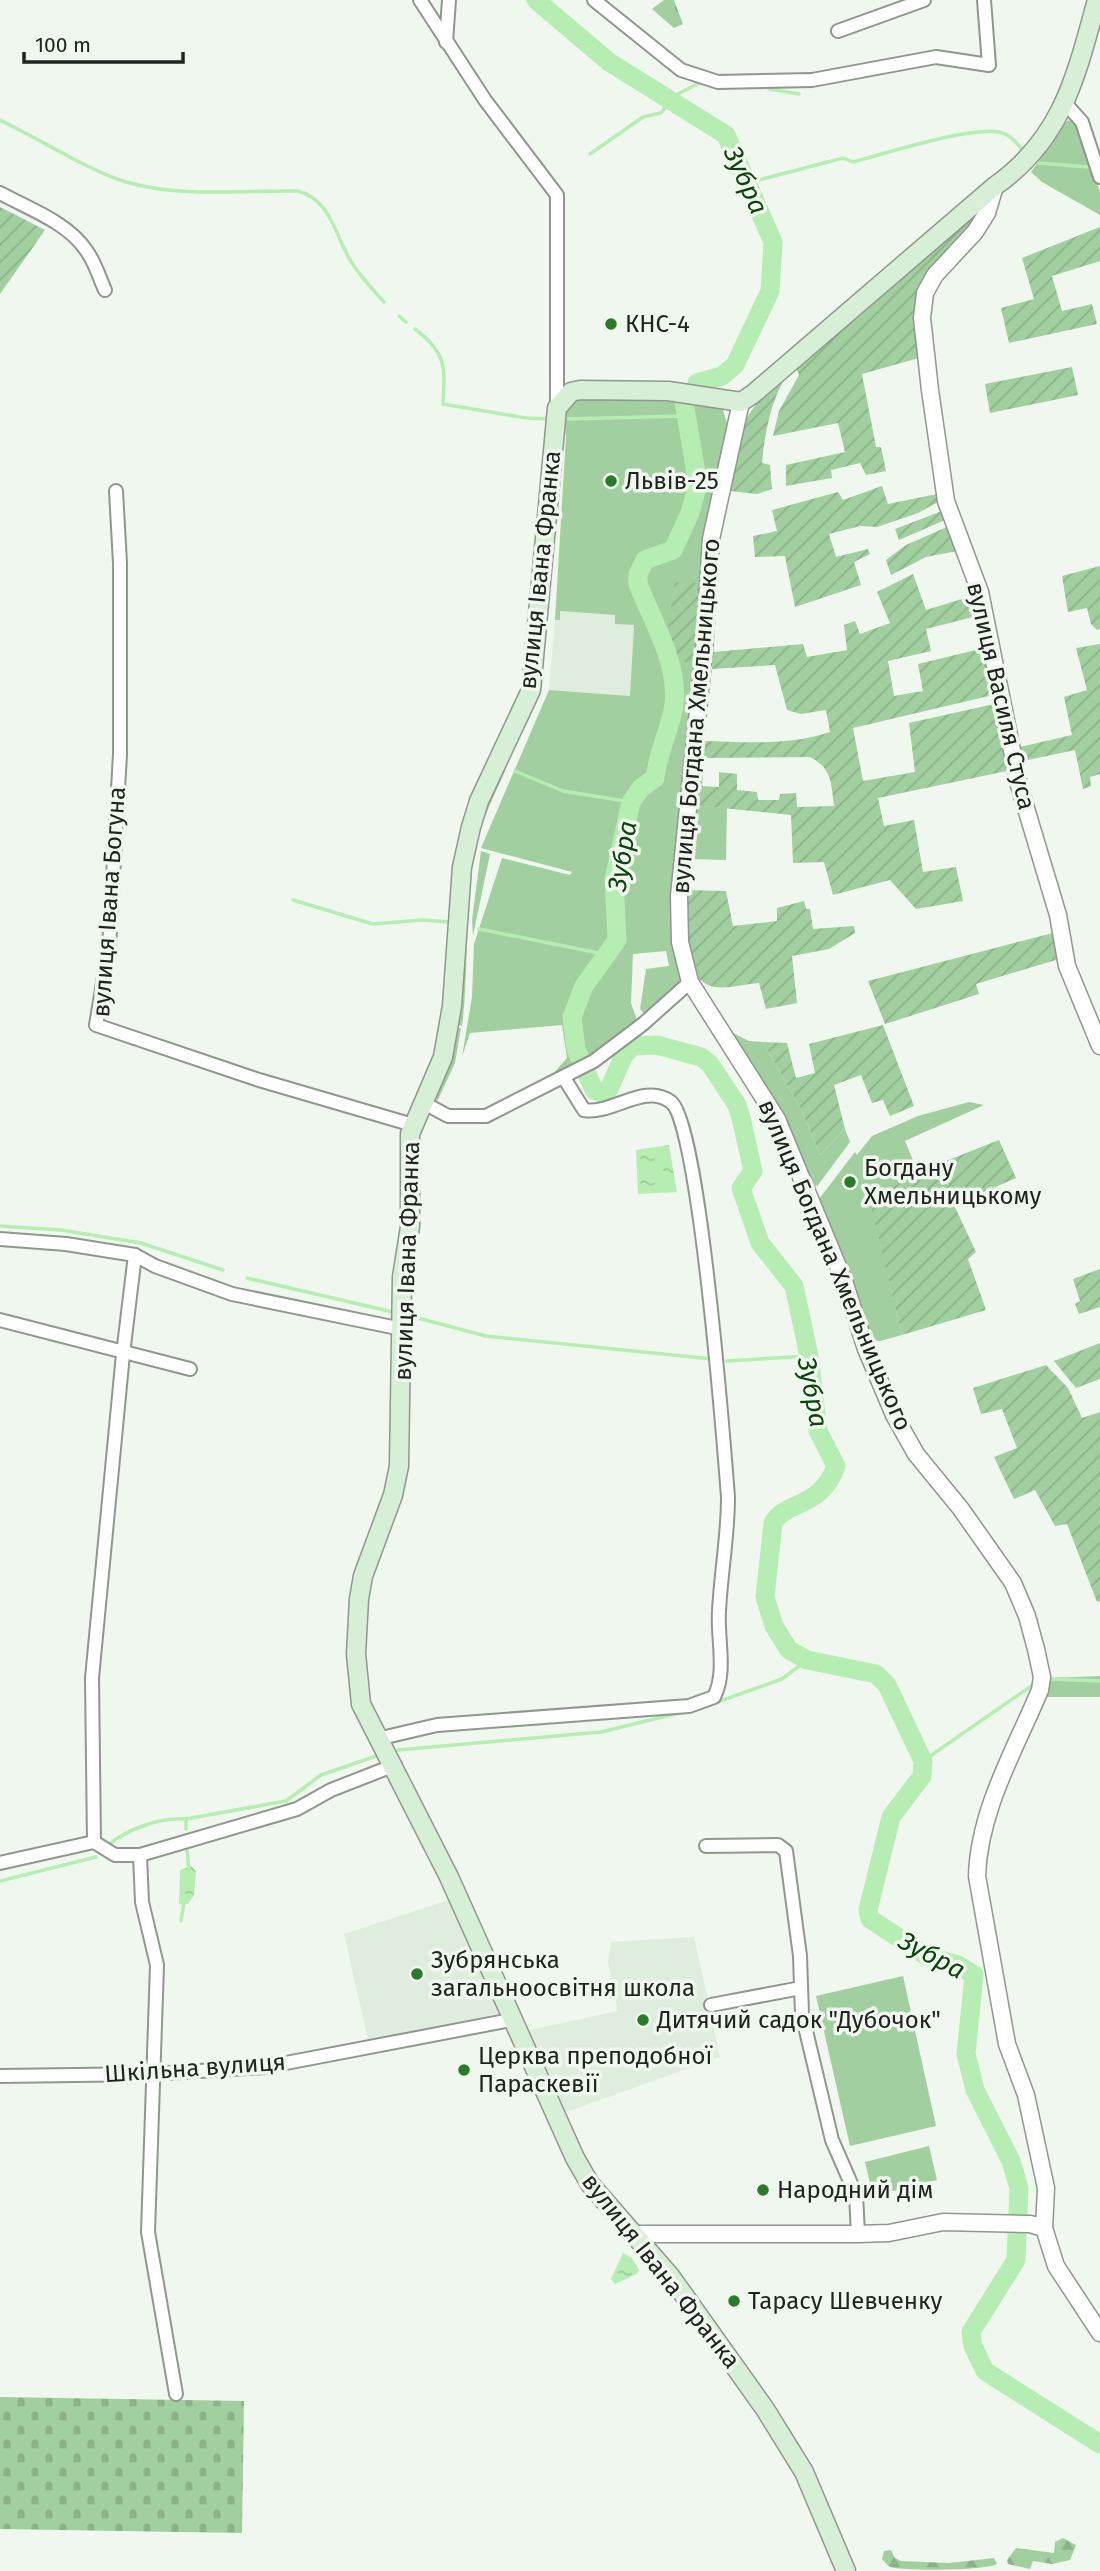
<svg xmlns="http://www.w3.org/2000/svg" width="1100" height="2571" font-family="'Fira Sans',sans-serif">
  <style>
    .built { fill: #dfedde }
    .grass { fill: #a2cf9f }
    .forest { fill: url(#forest-firs) }
    .cemetery { fill: url(#cemetery-stones) }
    .park { fill: url(#park-tufts) }
    .garden { fill: url(#garden-furrows) }
    .water { fill: url(#water-ripples) }
    .lines { fill: none; stroke-linecap: round; stroke-linejoin: round }
    .stream { stroke: #b6edb2; stroke-width: 3.5 }
    .river { stroke: #b6edb2; stroke-width: 19 }
    .minor-casing { stroke: #8f978e; stroke-width: 16 }
    .tertiary-casing { stroke: #8f978e; stroke-width: 19 }
    .secondary-casing { stroke: #8f978e; stroke-width: 21 }
    .minor { stroke: #fff; stroke-width: 12 }
    .tertiary { stroke: #fff; stroke-width: 16 }
    .secondary { stroke: #d8efd7; stroke-width: 18 }
    .poi-dot { fill: #287b27; stroke: #eff7ee; stroke-width: 2.5 }
    .labels { text-anchor: middle; stroke-width: 7; stroke-linejoin: round; paint-order: stroke }
    .poi-label { font-size: 24px; fill: #202320; stroke: #eff7ee; text-anchor: start }
    .street-label { font-size: 24px; fill: #202320; stroke: #eff7ee }
    .water-label { font-size: 26px; font-style: italic; fill: #0b430b; stroke: #eff7ee }
  </style>
  <defs>
    <pattern id="forest-firs" width="22" height="20" patternUnits="userSpaceOnUse" patternTransform="scale(1.75)"><rect width="22" height="20" fill="#a2cf9f"/><path d="M5 1l3.5 6h-7zM16 11l3.5 6h-7z" fill="#8bb189"/></pattern>
    <pattern id="cemetery-stones" width="16" height="16" patternUnits="userSpaceOnUse" patternTransform="scale(1.75)"><rect width="16" height="16" fill="#a2cf9f"/><path d="M2 7V4a2 2 0 0 1 4 0v3zM10 15v-3a2 2 0 0 1 4 0v3z" fill="#8bb189"/></pattern>
    <pattern id="park-tufts" width="24" height="20" patternUnits="userSpaceOnUse" patternTransform="scale(1.75)"><rect width="24" height="20" fill="#a2cf9f"/><path d="M3 7l-1-3M5 7V3M7 7l1-3M15 17l-1-3M17 17v-4M19 17l1-3" fill="none" stroke="#8bb189"/></pattern>
    <pattern id="garden-furrows" width="10" height="10" patternUnits="userSpaceOnUse" patternTransform="scale(1.75)"><rect width="10" height="10" fill="#a2cf9f"/><path d="M-1 1l2-2M0 10L10 0M9 11l2-2" fill="none" stroke="#8bb189"/></pattern>
    <pattern id="water-ripples" width="26" height="14" patternUnits="userSpaceOnUse" patternTransform="scale(1.75)"><rect width="26" height="14" fill="#b6edb2"/><path d="M2 4q2-2 4 0t4 0M15 11q2-2 4 0t4 0" fill="none" stroke="#9ccb99"/></pattern>
  </defs>
  <rect width="100%" height="100%" fill="#eff7ee"/>
  <g class="built">
    <polygon points="560,611 615,615 615,624 634,625 630,696 549,690 555,620 560,620"/>
    <polygon points="449,1900 499,2014 369,2044 344,1934"/>
    <polygon points="694,1937 720,2057 566,2112 530,2030 618,2011 608,1962 611,1942"/>
  </g>
  <g class="grass">
    <polygon points="1072,120 1077,126 1100,192 1100,215 1042,182 1031,172 1067,121"/>
    <polygon points="655,396 716,405 723,410 727,423 698,667 682,976 678,985 649,1015 645,1014 640,1009 646,969 669,966 666,951 633,954 631,1003 638,1023 579,1067 550,1077 567,1058 562,1025 470,1033 462,1057 472,997 474,944 502,858 570,875 572,872 481,848 549,690 630,696 634,625 615,624 615,615 560,611 560,620 555,620 566,436 564,412 579,398"/>
    <path d="M 498,768 L 505,771 C 495,794 483,817 477,842 C 463,901 470,965 462,1026 L 456,1024 L 468,862 Z"/>
    <polygon points="693,805 727,808 726,860 689,859"/>
    <polygon points="481,851 490,854 473,936 472,920"/>
    <polygon points="455,1027 461,1028 455,1063 435,1106"/>
    <polygon points="733,1033 749,1041 763,1042 802,1111 820,1155 845,1129 850,1142 818,1185 813,1188 730,1036"/>
    <polygon points="969,1102 984,1105 905,1141 918,1172 870,1198 902,1335 880,1341 870,1340 820,1208 819,1199 855,1152 857,1155 872,1136 918,1116"/>
    <polygon points="1100,1676 1100,1697 1047,1697 1048,1678"/>
    <polygon points="903,1976 936,2126 850,2146 816,1996"/>
    <polygon points="929,2146 937,2180 873,2196 865,2162"/>
  </g>
  <g class="forest">
    <polygon points="1063,2538 1076,2545 1070,2560 1052,2564 1033,2561 1030,2569 1008,2564 1007,2560 1016,2548 1054,2553 1055,2542"/>
    <path d="M 891,2550 L 895,2558 L 901,2561 L 949,2563 L 994,2558 L 997,2564 C 983,2571 905,2571 890,2567 C 887,2565 885,2562 882,2559 L 884,2551 Z"/>
  </g>
  <polygon class="cemetery" points="0,2397 244,2401 242,2533 0,2529"/>
  <polygon class="park" points="664,0 674,0 683,24 674,28 652,9"/>
  <g class="garden">
    <polygon points="0,207 45,230 0,294"/>
    <polygon points="970,217 973,224 918,298 914,321 919,358 862,374 876,447 881,447 886,471 866,475 860,463 831,470 832,478 786,486 786,465 845,452 838,423 773,436 779,411 799,375 795,366"/>
    <polygon points="1100,227 1100,261 1052,276 1062,311 1092,304 1097,324 1009,343 1001,308 1034,299 1022,258"/>
    <polygon points="1072,367 1078,395 990,413 985,384"/>
    <path d="M 789,372 C 771,398 765,432 762,463 L 770,465 L 772,489 L 757,494 L 730,491 L 741,426 L 763,394 Z"/>
    <polygon points="882,486 888,504 937,494 938,502 918,513 877,527 860,526 829,534 836,557 868,549 870,554 854,562 861,585 795,607 785,556 755,557 753,536 777,531 772,510 838,492 843,500"/>
    <polygon points="942,511 945,520 899,540 895,529"/>
    <polygon points="947,527 957,551 926,557 891,575 886,560 906,545"/>
    <polygon points="1100,566 1100,629 1097,630 1091,624 1087,608 1068,612 1062,576"/>
    <path d="M 913,574 L 926,610 L 975,595 L 981,615 L 926,629 L 931,651 L 888,661 L 894,696 L 923,691 L 918,664 L 984,648 L 993,695 L 853,728 L 863,781 L 915,772 L 909,723 L 994,704 L 997,706 L 1009,767 L 1007,771 L 878,798 L 884,826 L 914,820 L 923,872 L 956,867 L 963,901 L 916,909 L 890,880 L 833,895 L 824,862 L 793,863 L 791,815 L 693,805 L 697,772 L 703,772 L 702,786 L 719,787 L 719,772 L 737,774 L 737,790 L 757,792 L 758,800 L 779,800 L 780,794 L 796,793 L 797,807 L 834,806 C 831,783 832,768 810,757 L 707,758 L 700,754 L 701,741 C 745,742 788,746 830,732 L 826,710 L 801,714 L 787,710 L 775,665 L 712,669 L 713,652 L 803,644 L 807,657 L 847,650 L 844,625 L 855,621 L 860,634 L 890,623 L 877,592 Z"/>
    <polygon points="674,582 703,583 698,667 681,661 667,642"/>
    <polygon points="1100,644 1100,774 1090,777 1091,786 1083,789 1075,750 1023,761 1020,747 1072,735 1064,697 1087,690 1076,648"/>
    <path d="M 686,890 L 726,891 L 733,926 L 777,921 L 777,908 L 804,901 L 806,909 L 810,909 L 813,929 L 854,926 L 855,933 L 829,949 L 792,956 L 797,1003 L 766,1009 L 759,983 C 746,984 727,989 715,987 C 676,979 687,919 686,890 Z"/>
    <polygon points="1053,933 1059,959 976,984 979,994 885,1024 868,981"/>
    <polygon points="883,1025 914,1106 890,1116 883,1100 872,1103 861,1075 834,1085 845,1129 820,1155 802,1111 763,1042 787,1043 796,1078 815,1073 809,1044"/>
    <polygon points="999,1140 1016,1178 954,1205 976,1252 968,1259 986,1310 902,1335 869,1198 918,1172"/>
    <polygon points="1100,1269 1100,1307 1079,1314 1075,1304 1080,1301 1073,1279"/>
    <polygon points="1100,1343 1100,1379 1076,1388 1054,1361"/>
    <polygon points="1046,1365 1068,1388 1082,1418 1100,1412 1100,1601 1097,1602 1067,1524 1055,1526 1035,1490 1014,1499 994,1457 1017,1448 1002,1409 981,1414 973,1388"/>
  </g>
  <g class="water">
    <polygon points="669,1145 677,1192 638,1194 636,1150"/>
    <polygon points="191,1866 196,1871 194,1895 188,1904 179,1904 180,1870"/>
    <polygon points="623,2253 632,2258 639,2270 637,2274 615,2284 611,2279"/>
  </g>
  <g class="lines">
    <g class="stream">
      <polyline points="765,85 770,89 799,94"/>
      <path d="M 0,120 C 38,138 87,170 126,182 C 182,198 240,190 298,191 C 332,200 335,237 352,263 C 361,277 373,290 384,302"/>
      <polyline points="590,154 643,117 661,113 674,96 703,81"/>
      <polyline points="1038,163 1089,167"/>
      <path d="M 747,183 L 843,158 L 853,162 C 884,154 971,126 999,132 C 1009,134 1015,141 1021,148"/>
      <polyline points="399,316 406,322"/>
      <path d="M 415,329 C 447,353 445,367 443,404 L 526,418 L 549,419"/>
      <polyline points="565,419 685,416"/>
      <polyline points="515,771 563,791 631,802"/>
      <polyline points="293,900 373,924 422,920 450,922"/>
      <polyline points="479,929 609,955"/>
      <polyline points="0,1226 61,1230 141,1243 223,1270"/>
      <polyline points="247,1278 393,1312"/>
      <polyline points="414,1317 486,1336 712,1359"/>
      <polyline points="727,1361 809,1356"/>
      <polyline points="1050,1679 1100,1681"/>
      <polyline points="701,1708 782,1679 807,1660"/>
      <polyline points="398,1750 601,1732 683,1712"/>
      <polyline points="923,1761 1037,1682"/>
      <polyline points="186,1819 186,1829"/>
      <path d="M 108,1845 C 128,1829 160,1817 186,1819 L 286,1801 L 321,1775 L 379,1755"/>
      <polyline points="187,1849 189,1870"/>
      <polyline points="0,1881 96,1857"/>
      <polyline points="181,1921 184,1902"/>
    </g>
    <g class="river">
      <polyline points="536,0 609,62 726,135 773,242 770,291 735,365 722,376 697,383"/>
      <path d="M 684,402 L 698,484 L 690,513 L 673,550 L 645,560 L 638,574 L 638,584 C 652,620 679,664 674,704 C 671,728 658,751 655,778 L 641,788 L 631,802 L 614,879 L 617,940 L 584,986 L 572,1017 L 576,1049 L 594,1090 L 601,1093 L 609,1089 L 624,1055 L 633,1046 L 657,1045 L 701,1057 L 710,1064 L 737,1105 L 741,1118 L 753,1171 L 741,1188 L 760,1243 L 794,1286 L 809,1356 L 818,1431 L 836,1466 C 821,1509 786,1500 773,1523 L 765,1597 L 774,1626 L 789,1650 L 807,1660 L 876,1674 L 887,1685 L 923,1761 L 922,1776 L 891,1817 L 868,1910 L 870,1919 L 928,1957 L 958,1965 L 974,1975 L 966,2054 L 975,2090 L 1011,2161 L 1019,2188 L 1016,2260 L 971,2332 L 973,2346 L 985,2371 L 1100,2444"/>
    </g>
    <g class="minor-casing">
      <g id="minor">
        <polyline points="420,0 485,100 557,195 557,408"/>
        <polyline points="594,0 681,70 718,82 812,80 936,57 989,65 984,0"/>
        <polyline points="838,31 924,0"/>
        <polyline points="446,42 449,0"/>
        <polyline points="1065,103 1082,122 1100,177"/>
        <path d="M 0,193 C 29,209 67,222 86,250 C 95,262 99,277 105,290"/>
        <polyline points="116,491 120,563 120,754 109,947 96,1025 259,1080 413,1125"/>
        <polyline points="424,1103 448,1116 486,1116 594,1061 643,1024 690,982"/>
        <polyline points="0,1239 66,1244 135,1255 155,1266 232,1294 402,1329"/>
        <polyline points="0,1320 190,1369"/>
        <path d="M 377,1739 L 437,1725 L 689,1706 L 714,1697 C 727,1672 717,1638 719,1611 C 721,1572 728,1536 728,1497 C 724,1445 699,1122 671,1102 C 644,1082 612,1115 584,1110 L 564,1078"/>
        <polyline points="94,1842 92,1678 123,1354 135,1255"/>
        <polyline points="706,1846 778,1845 786,1851 800,1956 802,2014 832,2140 856,2195 858,2234"/>
        <polyline points="140,1855 142,1902 157,1965 148,2232 176,2394"/>
        <polyline points="0,1863 94,1842 115,1855 140,1855 297,1809 331,1790 395,1765"/>
        <polyline points="711,2005 801,1988"/>
        <polyline points="0,2076 151,2074 265,2067 511,2020"/>
      </g>
    </g>
    <g class="tertiary-casing">
      <g id="tertiary">
        <polyline points="995,186 987,213 975,232 935,275 925,293 922,318 930,390 946,501 980,592 1019,785 1058,915 1067,966 1100,1046"/>
        <path d="M 741,402 L 711,539 L 704,652 L 679,896 L 680,942 L 690,982 L 777,1119 L 844,1281 L 866,1349 L 894,1415 L 916,1454 L 961,1509 L 1013,1583 L 1027,1616 L 1036,1649 L 1042,1677 L 1040,1690 C 1015,1750 979,1810 977,1876 L 1007,2044 L 1026,2095 L 1046,2188 L 1044,2228 L 1056,2266 L 1100,2333"/>
        <polyline points="635,2234 858,2234 889,2233 943,2222 1030,2224 1044,2228"/>
      </g>
    </g>
    <g class="secondary-casing">
      <path id="secondary" d="M 846,2571 L 804,2472 L 765,2409 L 671,2277 L 590,2184 L 575,2158 L 449,1877 L 361,1704 L 356,1654 L 359,1599 L 363,1576 L 393,1495 L 399,1466 L 402,1277 L 410,1227 L 410,1134 L 443,1057 L 452,1006 L 462,867 L 471,827 L 479,801 L 531,690 L 557,408 L 571,392 L 580,390 L 668,391 L 741,402 L 753,394 L 995,186 C 1063,138 1076,76 1097,0"/>
    </g>
    <use href="#minor" class="minor"/>
    <use href="#tertiary" class="tertiary"/>
    <use href="#secondary" class="secondary"/>
  </g>
  <g class="poi-dot">
    <circle cx="611" cy="324" r="7"/>
    <circle cx="611" cy="481" r="7"/>
    <circle cx="850" cy="1182" r="7"/>
    <circle cx="417" cy="1974" r="7"/>
    <circle cx="643" cy="2020" r="7"/>
    <circle cx="464" cy="2070" r="7"/>
    <circle cx="763" cy="2190" r="7"/>
    <circle cx="734" cy="2301" r="7"/>
  </g>
  <g class="labels">
    <g class="poi-label">
      <text x="625" y="332">КНС-4</text>
      <text x="625" y="489">Львів-25</text>
      <text x="864" y="1176">Богдану<tspan x="864" dy="28">Хмельницькому</tspan></text>
      <text x="431" y="1968">Зубрянська<tspan x="431" dy="28">загальноосвітня школа</tspan></text>
      <text x="657" y="2028">Дитячий садок "Дубочок"</text>
      <text x="478" y="2064">Церква преподобної<tspan x="478" dy="28">Параскевії</tspan></text>
      <text x="777" y="2198">Народний дім</text>
      <text x="748" y="2309">Тарасу Шевченку</text>
    </g>
    <g class="street-label">
      <text transform="translate(540 570) rotate(-84)" y="8">вулиця Івана Франка</text>
      <text transform="translate(1001 696) rotate(77)" y="8">вулиця Василя Стуса</text>
      <text transform="translate(696 716) rotate(-85)" y="8">вулиця Богдана Хмельницького</text>
      <text transform="translate(109 902) rotate(-86)" y="8">вулиця Івана Богуна</text>
      <text transform="translate(407 1261) rotate(-88)" y="8">вулиця Івана Франка</text>
      <text transform="translate(835 1265) rotate(67)" y="8">вулиця Богдана Хмельницького</text>
      <text transform="translate(195 2068) rotate(-4)" y="8">Шкільна вулиця</text>
      <text transform="translate(661 2271) rotate(52)" y="8">вулиця Івана Франка</text>
    </g>
    <g class="water-label">
      <text transform="translate(746 180) rotate(66)" y="9">Зубра</text>
      <text transform="translate(622 856) rotate(-81)" y="9">Зубра</text>
      <text transform="translate(813 1392) rotate(79)" y="9">Зубра</text>
      <text transform="translate(932 1955) rotate(28)" y="9">Зубра</text>
    </g>
  </g>
  <path d="M24 52v10h159v-10" fill="none" stroke="#202320" stroke-width="3.5"/>
  <text x="35" y="52" font-size="21" fill="#202320" stroke="#eff7ee" stroke-width="5" paint-order="stroke">100 m</text>
</svg>
